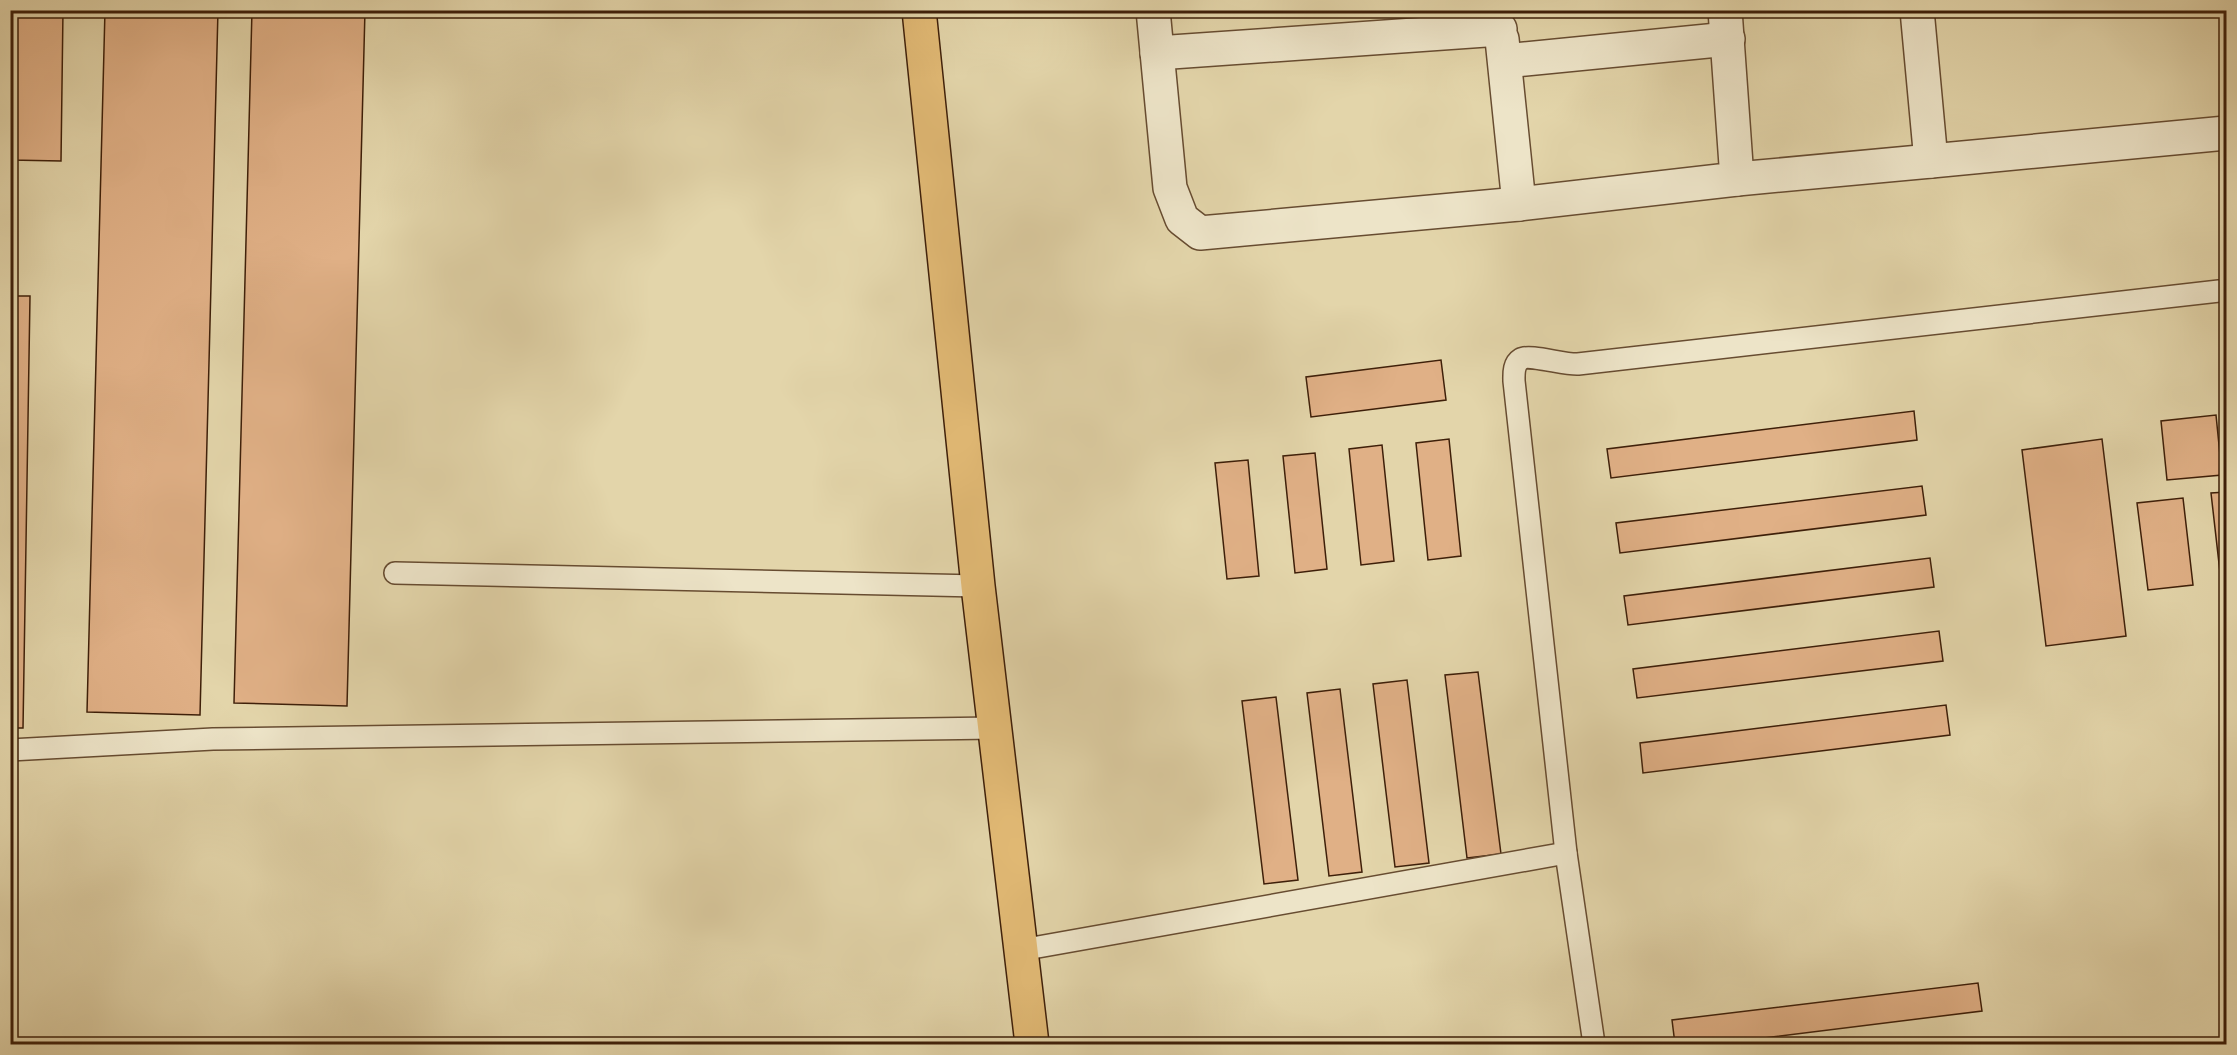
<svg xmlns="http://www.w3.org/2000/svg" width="2237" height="1055" font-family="'Libre Caslon Text',serif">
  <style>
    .building { fill: #e0b086; stroke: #3e1f09; stroke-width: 1.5 }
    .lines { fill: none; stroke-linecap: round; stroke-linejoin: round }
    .service-casing { stroke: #674c31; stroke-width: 24 }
    .minor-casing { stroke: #674c31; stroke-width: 36 }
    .primary-casing { stroke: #3e1f09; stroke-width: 36 }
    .service { stroke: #ede4c8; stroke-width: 21 }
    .minor { stroke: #ede4c8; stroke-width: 33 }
    .primary { stroke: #e2ba75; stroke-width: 33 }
  </style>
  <rect width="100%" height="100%" fill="#e3d5aa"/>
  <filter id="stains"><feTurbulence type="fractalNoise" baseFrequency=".00333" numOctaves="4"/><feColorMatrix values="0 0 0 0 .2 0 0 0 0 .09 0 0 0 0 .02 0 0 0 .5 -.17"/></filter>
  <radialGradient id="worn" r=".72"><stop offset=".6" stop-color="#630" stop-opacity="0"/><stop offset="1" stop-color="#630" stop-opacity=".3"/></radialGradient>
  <g class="building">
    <polygon points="10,10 63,10 61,161 10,160"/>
    <polygon points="105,10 218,10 200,715 87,712"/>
    <polygon points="252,10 365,10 347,706 234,703"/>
    <polygon points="10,296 30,296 23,728 10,728"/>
    <polygon points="1441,360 1446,400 1311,417 1306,377"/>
    <polygon points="1914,411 1917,440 1611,478 1607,449"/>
    <polygon points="2216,415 2222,475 2167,480 2161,421"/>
    <polygon points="1449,439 1461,556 1428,560 1416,443"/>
    <polygon points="2102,439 2126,636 2046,646 2022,450"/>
    <polygon points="1382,445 1394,561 1361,565 1349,449"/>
    <polygon points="1315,453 1327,569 1295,573 1283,456"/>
    <polygon points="1248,460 1259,576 1227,579 1215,463"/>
    <polygon points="1922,486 1926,515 1620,553 1616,523"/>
    <polygon points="2226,492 2226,580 2221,581 2211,493"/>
    <polygon points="2183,498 2193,585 2148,590 2137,503"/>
    <polygon points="1930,558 1934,587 1628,625 1624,596"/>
    <polygon points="1939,631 1943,661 1637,698 1633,669"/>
    <polygon points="1478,672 1501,854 1467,858 1445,675"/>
    <polygon points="1407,680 1429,863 1395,867 1373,684"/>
    <polygon points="1340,689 1362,872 1329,876 1307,693"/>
    <polygon points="1276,697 1298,880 1264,884 1242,701"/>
    <polygon points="1946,705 1950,735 1643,773 1640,743"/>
    <polygon points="1978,983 1982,1011 1715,1044 1675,1044 1672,1020"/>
  </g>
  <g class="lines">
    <g class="service-casing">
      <g id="service">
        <polyline points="395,573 978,586"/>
        <polyline points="10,750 213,739 995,728"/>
        <polyline points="1021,950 1566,853"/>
        <path d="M 1594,1044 L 1566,853 L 1514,381 C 1514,374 1513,364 1521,359 C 1529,354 1565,365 1578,364 L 2219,291"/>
      </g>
    </g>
    <g class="minor-casing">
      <g id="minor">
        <polyline points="1153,10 1170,188 1182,219 1200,233 1519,204 1737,179 1725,10"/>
        <polyline points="1917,10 1931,161 2226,133"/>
        <polyline points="1502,39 1519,204"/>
        <polyline points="1157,53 1500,29"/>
        <polyline points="1505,61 1728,39"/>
        <polyline points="1737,179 1931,161"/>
      </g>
    </g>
    <g class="primary-casing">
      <polyline id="primary" points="919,10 978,586 1032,1044"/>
    </g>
    <use href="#service" class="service"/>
    <use href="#minor" class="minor"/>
    <use href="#primary" class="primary"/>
  </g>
  <rect width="2237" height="1055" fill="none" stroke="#e3d5aa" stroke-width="36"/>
  <rect x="12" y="12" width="2213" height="1031" fill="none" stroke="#3e1f09" stroke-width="3"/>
  <rect x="18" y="18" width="2201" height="1019" fill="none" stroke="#3e1f09" stroke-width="1.5"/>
  <rect width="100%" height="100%" filter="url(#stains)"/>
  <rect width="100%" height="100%" fill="url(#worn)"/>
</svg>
